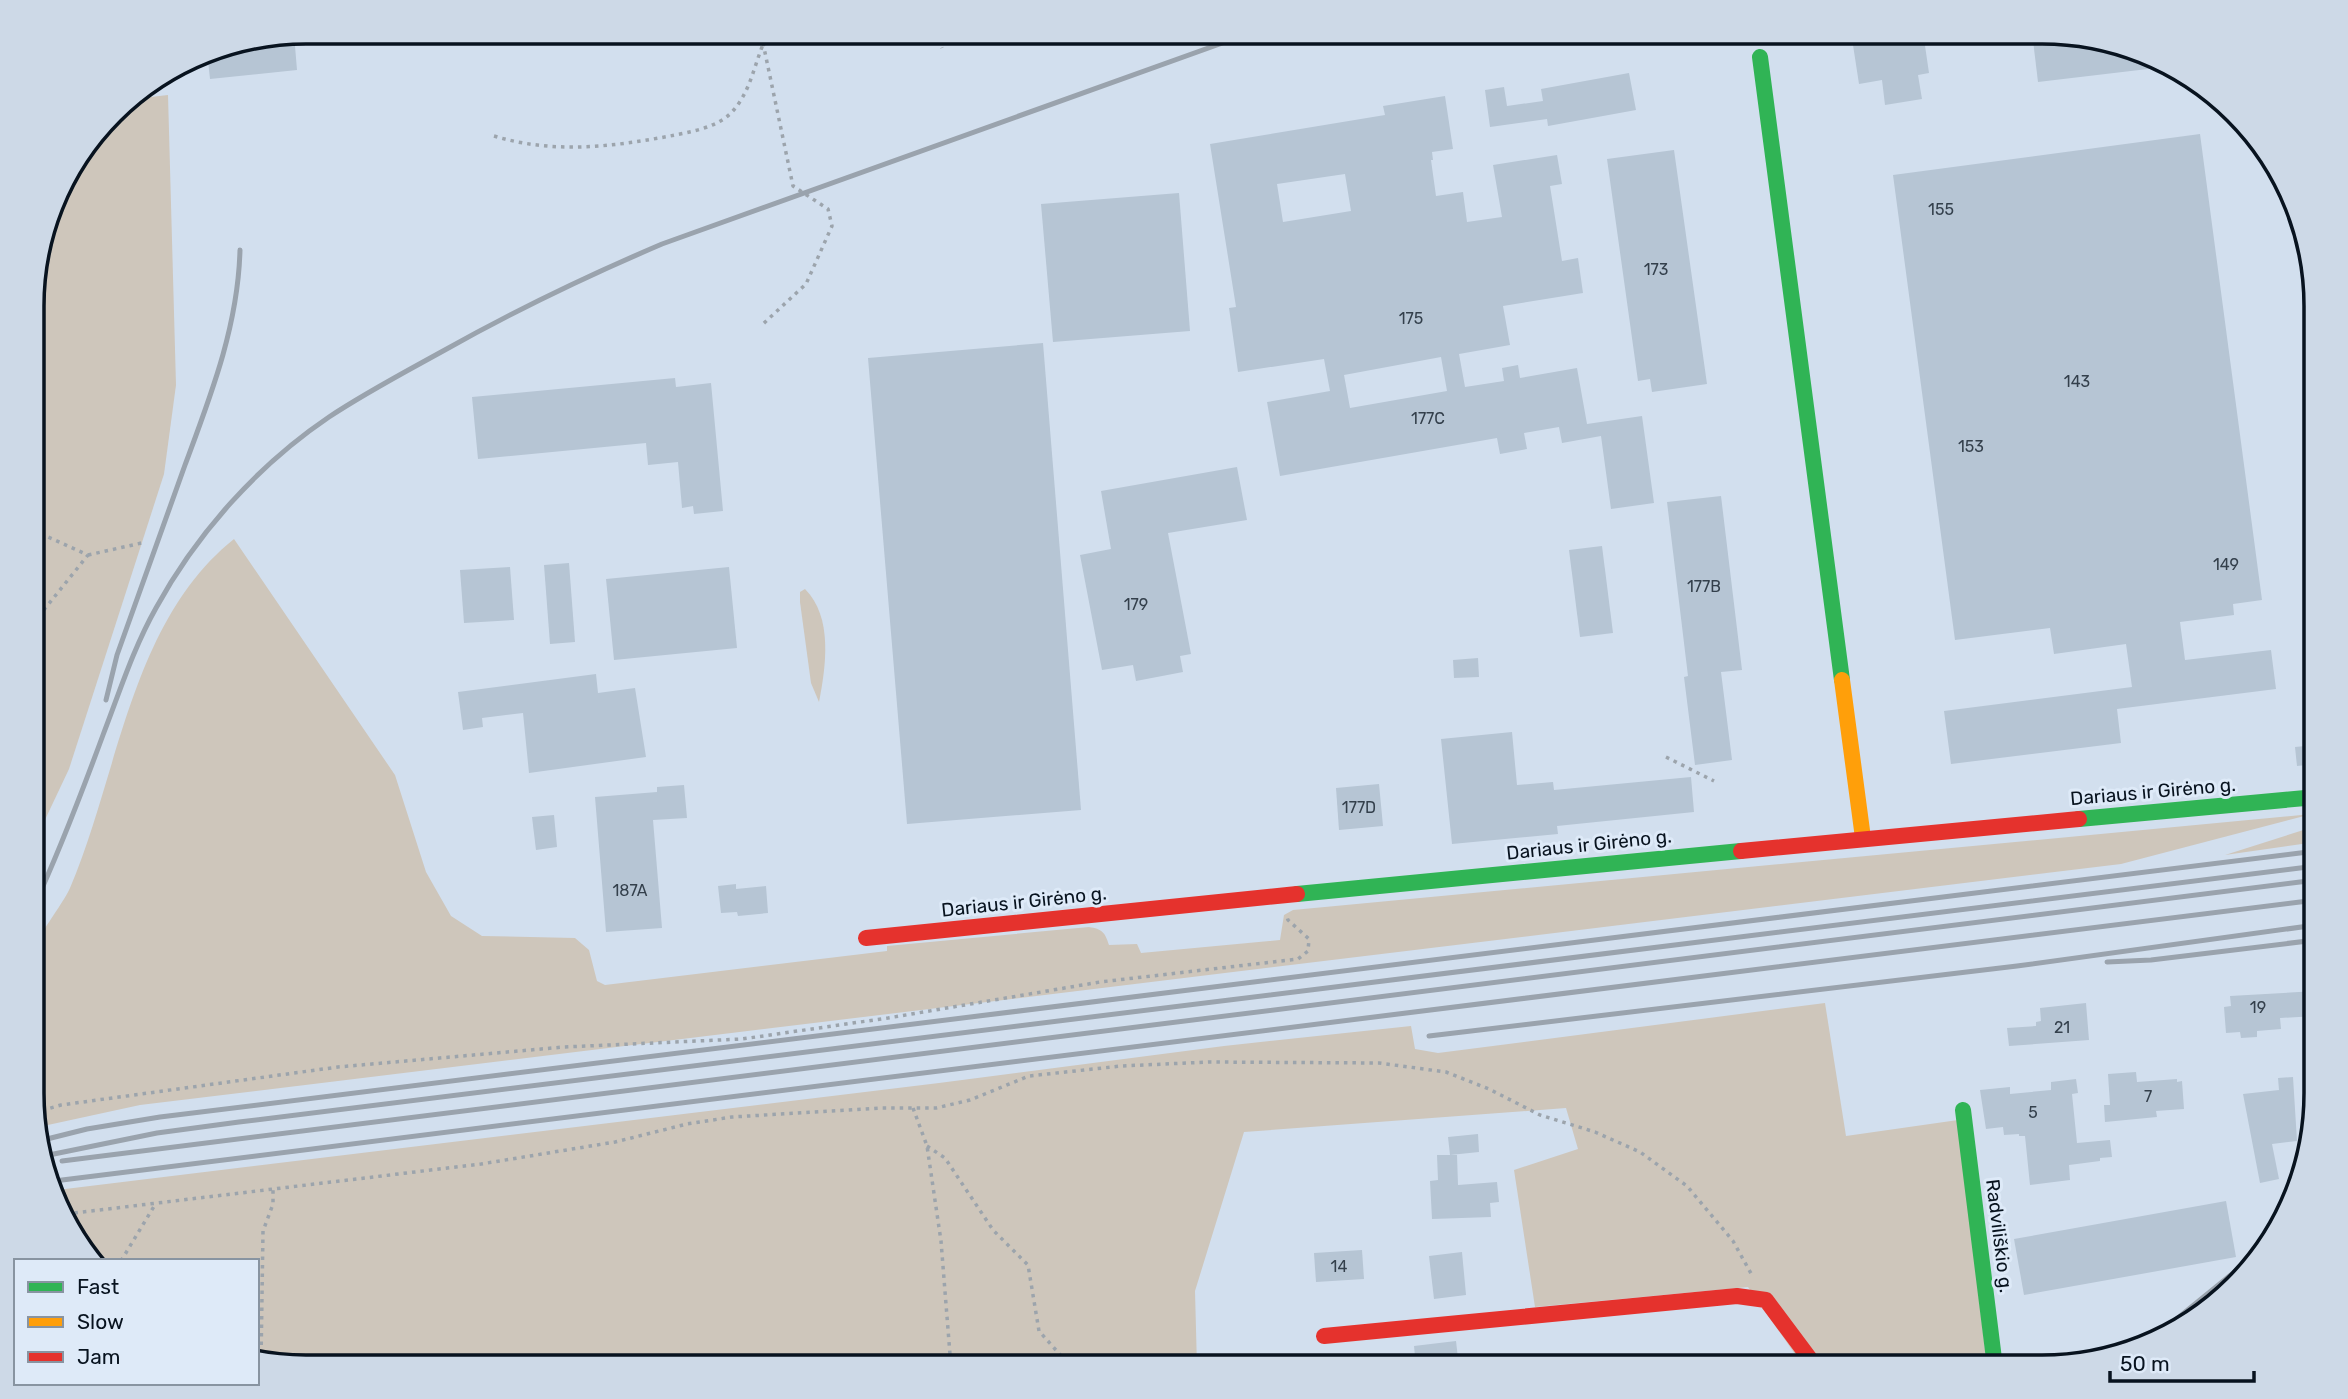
<svg xmlns="http://www.w3.org/2000/svg" width="2348" height="1399" font-family="Rubik,sans-serif">
  <style>
    .green { fill: #cec6bb }
    .building { fill: #b6c5d4; fill-rule: evenodd }
    .lines { fill: none; stroke-linecap: round; stroke-linejoin: round }
    .path { stroke: #9ca4ac; stroke-width: 3.5; stroke-dasharray: 3.5 5; stroke-linecap: butt }
    .street { stroke: #9ea6ae; stroke-width: 16 }
    .fast { stroke: #30b455; stroke-width: 16 }
    .slow { stroke: #ff9f0a; stroke-width: 16 }
    .jam { stroke: #e5322d; stroke-width: 16 }
    .rail { stroke: #9aa3ad; stroke-width: 5 }
    .labels { text-anchor: middle; stroke-width: 6; stroke-linejoin: round; paint-order: stroke }
    .number-label { font-size: 16px; fill: #34404c }
    .street-label { font-size: 19px; fill: #08131f; stroke: #deeaf8 }
    .rim { fill: none; stroke: #08131f; stroke-width: 3.5 }
  </style>
  <rect width="100%" height="100%" fill="#d2dfee"/>
  <g class="green">
    <polygon points="168,95 176,385 164,474 69,769 34,843 34,271 60,184 125,100"/>
    <path d="M 234,539 L 395,775 L 426,872 L 451,916 L 482,936 L 575,938 L 589,950 L 597,981 L 605,985 L 887,951 L 887,946 L 1089,927 C 1102,929 1105,932 1109,945 L 1137,944 L 1141,953 L 1280,940 L 1284,915 L 1293,910 L 2312,814 L 2121,864 L 140,1105 L 34,1128 C 34,1087 34,1046 34,1006 C 34,989 31,970 34,953 C 36,936 62,906 70,888 C 119,773 131,621 234,539 Z"/>
    <path d="M 805,589 C 833,617 826,666 819,702 L 811,683 L 800,602 L 800,592 Z"/>
    <polygon points="2316,826 2316,842 2225,855 2313,827"/>
    <polygon points="1825,1003 1846,1136 1958,1120 1987,1367 1804,1367 1748,1287 1535,1307 1514,1170 1578,1149 1566,1108 1244,1132 1195,1291 1197,1367 306,1367 257,1361 257,1261 94,1261 78,1245 57,1190 939,1083 1224,1046 1411,1026 1415,1049 1438,1053"/>
  </g>
  <g class="building">
    <polygon points="1851,32 1923,32 1929,73 1918,75 1922,99 1885,105 1882,80 1859,84"/>
    <polygon points="2032,32 2113,41 2173,66 2038,82"/>
    <polygon points="294,34 297,70 210,79 207,51"/>
    <polygon points="1629,73 1636,110 1548,126 1547,119 1490,127 1485,90 1504,87 1507,106 1543,101 1541,89"/>
    <path d="M 1445,96 L 1453,149 L 1432,152 L 1433,160 L 1431,160 L 1436,196 L 1463,192 L 1467,222 L 1502,217 L 1493,165 L 1557,155 L 1562,184 L 1550,186 L 1562,261 L 1578,258 L 1583,293 L 1503,306 L 1510,345 L 1459,354 L 1465,387 L 1504,381 L 1502,368 L 1518,365 L 1520,378 L 1577,368 L 1587,424 L 1642,416 L 1654,503 L 1611,509 L 1601,436 L 1562,443 L 1559,427 L 1524,433 L 1527,449 L 1500,454 L 1497,438 L 1280,476 L 1267,402 L 1330,391 L 1324,359 L 1238,372 L 1229,308 L 1236,307 L 1210,144 L 1385,115 L 1383,106 ZM 1345,174 L 1351,211 L 1283,222 L 1277,184 ZM 1441,357 L 1447,391 L 1350,408 L 1344,375 Z"/>
    <polygon points="2200,134 2262,600 2233,604 2234,615 2180,622 2185,660 2271,650 2276,689 2117,709 2121,743 1951,764 1944,711 2132,687 2126,644 2054,654 2050,628 1955,640 1893,175"/>
    <polygon points="1674,150 1707,384 1652,392 1650,379 1638,381 1607,159"/>
    <polygon points="1179,193 1190,331 1053,342 1041,204"/>
    <polygon points="1043,343 1081,810 907,824 868,358"/>
    <polygon points="675,378 676,387 711,383 723,511 694,514 693,506 682,508 678,462 648,465 646,443 478,459 472,397"/>
    <polygon points="1237,467 1247,520 1168,533 1191,654 1180,656 1183,672 1136,681 1133,665 1102,670 1080,555 1111,549 1101,491"/>
    <polygon points="1721,496 1742,670 1721,672 1732,760 1695,765 1684,677 1688,676 1667,502"/>
    <polygon points="1602,546 1613,633 1580,637 1569,550"/>
    <polygon points="569,563 575,642 550,644 544,565"/>
    <polygon points="510,567 514,620 464,623 460,570"/>
    <polygon points="729,567 737,648 614,660 606,579"/>
    <polygon points="1478,658 1479,677 1454,678 1453,660"/>
    <polygon points="596,674 598,693 635,688 646,757 529,773 523,713 482,718 483,727 463,730 458,692"/>
    <polygon points="1512,732 1517,785 1553,782 1554,790 1691,777 1694,812 1557,826 1558,834 1452,844 1441,739"/>
    <polygon points="2316,745 2316,764 2297,766 2295,747"/>
    <polygon points="1379,784 1383,826 1339,830 1336,788"/>
    <polygon points="684,785 687,818 653,820 662,928 606,932 595,797 657,792 657,787"/>
    <polygon points="554,815 557,847 536,850 532,817"/>
    <polygon points="736,884 736,889 766,886 768,913 738,916 737,912 721,913 718,886"/>
    <polygon points="2316,991 2316,1016 2280,1018 2281,1029 2257,1031 2257,1037 2241,1038 2240,1032 2226,1033 2224,1007 2231,1006 2230,996"/>
    <polygon points="2086,1003 2089,1040 2009,1046 2007,1028 2036,1026 2036,1022 2041,1021 2040,1008"/>
    <polygon points="2136,1072 2137,1082 2177,1079 2177,1082 2182,1081 2184,1109 2156,1111 2157,1117 2105,1122 2104,1105 2110,1105 2108,1074"/>
    <polygon points="2293,1077 2297,1141 2272,1144 2279,1179 2260,1183 2243,1094 2279,1090 2278,1078"/>
    <polygon points="2076,1079 2078,1093 2072,1094 2077,1143 2110,1140 2112,1157 2100,1158 2100,1161 2069,1165 2070,1180 2030,1185 2025,1136 2019,1136 2019,1134 2004,1135 2003,1127 1986,1129 1980,1090 2010,1087 2010,1094 2051,1090 2051,1082"/>
    <polygon points="1478,1134 1479,1152 1450,1155 1448,1137"/>
    <polygon points="1437,1155 1457,1155 1458,1185 1497,1182 1499,1202 1490,1203 1491,1217 1432,1219 1430,1181 1438,1180"/>
    <polygon points="2226,1201 2236,1257 2024,1295 2014,1239"/>
    <polygon points="1362,1250 1364,1279 1316,1282 1314,1253"/>
    <polygon points="1462,1252 1466,1295 1434,1299 1429,1256"/>
    <polygon points="1456,1341 1459,1367 1416,1367 1414,1346"/>
  </g>
  <g class="lines">
    <g class="path">
      <polyline points="935,32 942,48"/>
      <polyline points="755,40 763,43 793,186 828,209 832,226 806,284 763,324"/>
      <path d="M 494,136 C 553,154 611,147 670,136 C 690,132 715,128 730,114 C 753,91 754,59 769,32"/>
      <polyline points="34,533 35,531 88,555 39,616 34,614"/>
      <polyline points="88,555 146,542"/>
      <polyline points="1666,757 1714,781"/>
      <polyline points="913,1108 927,1146 941,1241 951,1367"/>
      <polyline points="34,1113 61,1105 338,1067 564,1047 742,1039 888,1018 1100,982 1298,959 1308,951 1309,939 1288,920 1286,914"/>
      <polyline points="927,1146 945,1158 993,1230 1028,1265 1039,1331 1071,1367"/>
      <polyline points="66,1214 481,1164 615,1142 687,1124 732,1117 882,1108 936,1108 970,1100 1029,1076 1121,1066 1210,1062 1379,1063 1446,1072 1489,1089 1540,1115 1595,1132 1640,1152 1687,1186 1733,1241 1753,1277"/>
      <polyline points="121,1261 156,1203"/>
      <polyline points="261,1362 263,1231 273,1204 273,1190"/>
    </g>
    <polyline class="street" points="738,32 739,36"/>
    <g class="fast">
      <polyline points="1760,57 1842,680"/>
      <polyline points="2079,819 2316,797"/>
      <polyline points="1297,894 1741,851"/>
      <polyline points="1963,1110 1995,1367"/>
    </g>
    <polyline class="slow" points="1842,680 1863,838"/>
    <g class="jam">
      <polyline points="1741,851 2079,819"/>
      <polyline points="866,938 1297,894"/>
      <polyline points="1324,1336 1737,1296 1766,1300 1816,1367"/>
    </g>
    <g class="rail">
      <path d="M 106,700 L 117,655 C 139,592 162,529 185,465 C 211,395 238,326 240,250"/>
      <path d="M 34,906 C 60,850 82,792 103,735 C 120,691 133,649 156,608 C 197,533 258,465 329,417 C 365,393 405,372 443,351 C 514,311 587,276 662,244 L 1253,32"/>
      <polyline points="2107,962 2151,960 2316,940"/>
      <polyline points="1429,1036 2017,966 2316,925"/>
      <polyline points="39,1141 87,1129 160,1117 2316,851"/>
      <polyline points="44,1156 157,1133 239,1122 2316,866"/>
      <polyline points="62,1161 2316,880"/>
      <polyline points="54,1181 2316,900"/>
      <polyline points="2152,1339 2270,1243"/>
    </g>
  </g>
  <g class="labels">
    <g class="number-label">
      <text x="1941" y="215">155</text>
      <text x="1656" y="275">173</text>
      <text x="1411" y="324">175</text>
      <text x="2077" y="387">143</text>
      <text x="1428" y="424">177C</text>
      <text x="1971" y="452">153</text>
      <text x="2226" y="570">149</text>
      <text x="1704" y="592">177B</text>
      <text x="1136" y="610">179</text>
      <text x="1359" y="813">177D</text>
      <text x="630" y="896">187A</text>
      <text x="2258" y="1013">19</text>
      <text x="2062" y="1033">21</text>
      <text x="2148" y="1102">7</text>
      <text x="2033" y="1118">5</text>
      <text x="1339" y="1272">14</text>
    </g>
    <g class="street-label">
      <text transform="translate(2153 791) rotate(-5)" y="7">Dariaus ir Girėno g.</text>
      <text transform="translate(1589 844) rotate(-6)" y="7">Dariaus ir Girėno g.</text>
      <text transform="translate(1024 901) rotate(-6)" y="7">Dariaus ir Girėno g.</text>
      <text transform="translate(2000 1236) rotate(83)" y="7">Radviliškio g.</text>
    </g>
  </g>
  <path d="M0 0H2348V1399H0ZM306 44H2042A262 262 0 0 1 2304 306V1093A262 262 0 0 1 2042 1355H306A262 262 0 0 1 44 1093V306A262 262 0 0 1 306 44Z" fill="#cdd9e7" fill-rule="evenodd"/>
  <path class="rim" d="M306 44H2042A262 262 0 0 1 2304 306V1093A262 262 0 0 1 2042 1355H306A262 262 0 0 1 44 1093V306A262 262 0 0 1 306 44Z"/>
  <rect x="14" y="1259" width="245" height="126" fill="#deeaf8" stroke="#8894a1" stroke-width="2"/>
  <rect x="28" y="1282" width="35" height="10" fill="#30b455" stroke="#8894a1" stroke-width="2"/>
  <text x="77" y="1294" font-size="21" fill="#08131f">Fast</text>
  <rect x="28" y="1317" width="35" height="10" fill="#ff9f0a" stroke="#8894a1" stroke-width="2"/>
  <text x="77" y="1329" font-size="21" fill="#08131f">Slow</text>
  <rect x="28" y="1352" width="35" height="10" fill="#e5322d" stroke="#8894a1" stroke-width="2"/>
  <text x="77" y="1364" font-size="21" fill="#08131f">Jam</text>
  <path d="M2110 1371v10h144v-10" fill="none" stroke="#08131f" stroke-width="3.5"/>
  <text x="2120" y="1371" font-size="21" fill="#08131f" stroke="#deeaf8" stroke-width="5" paint-order="stroke">50 m</text>
</svg>
